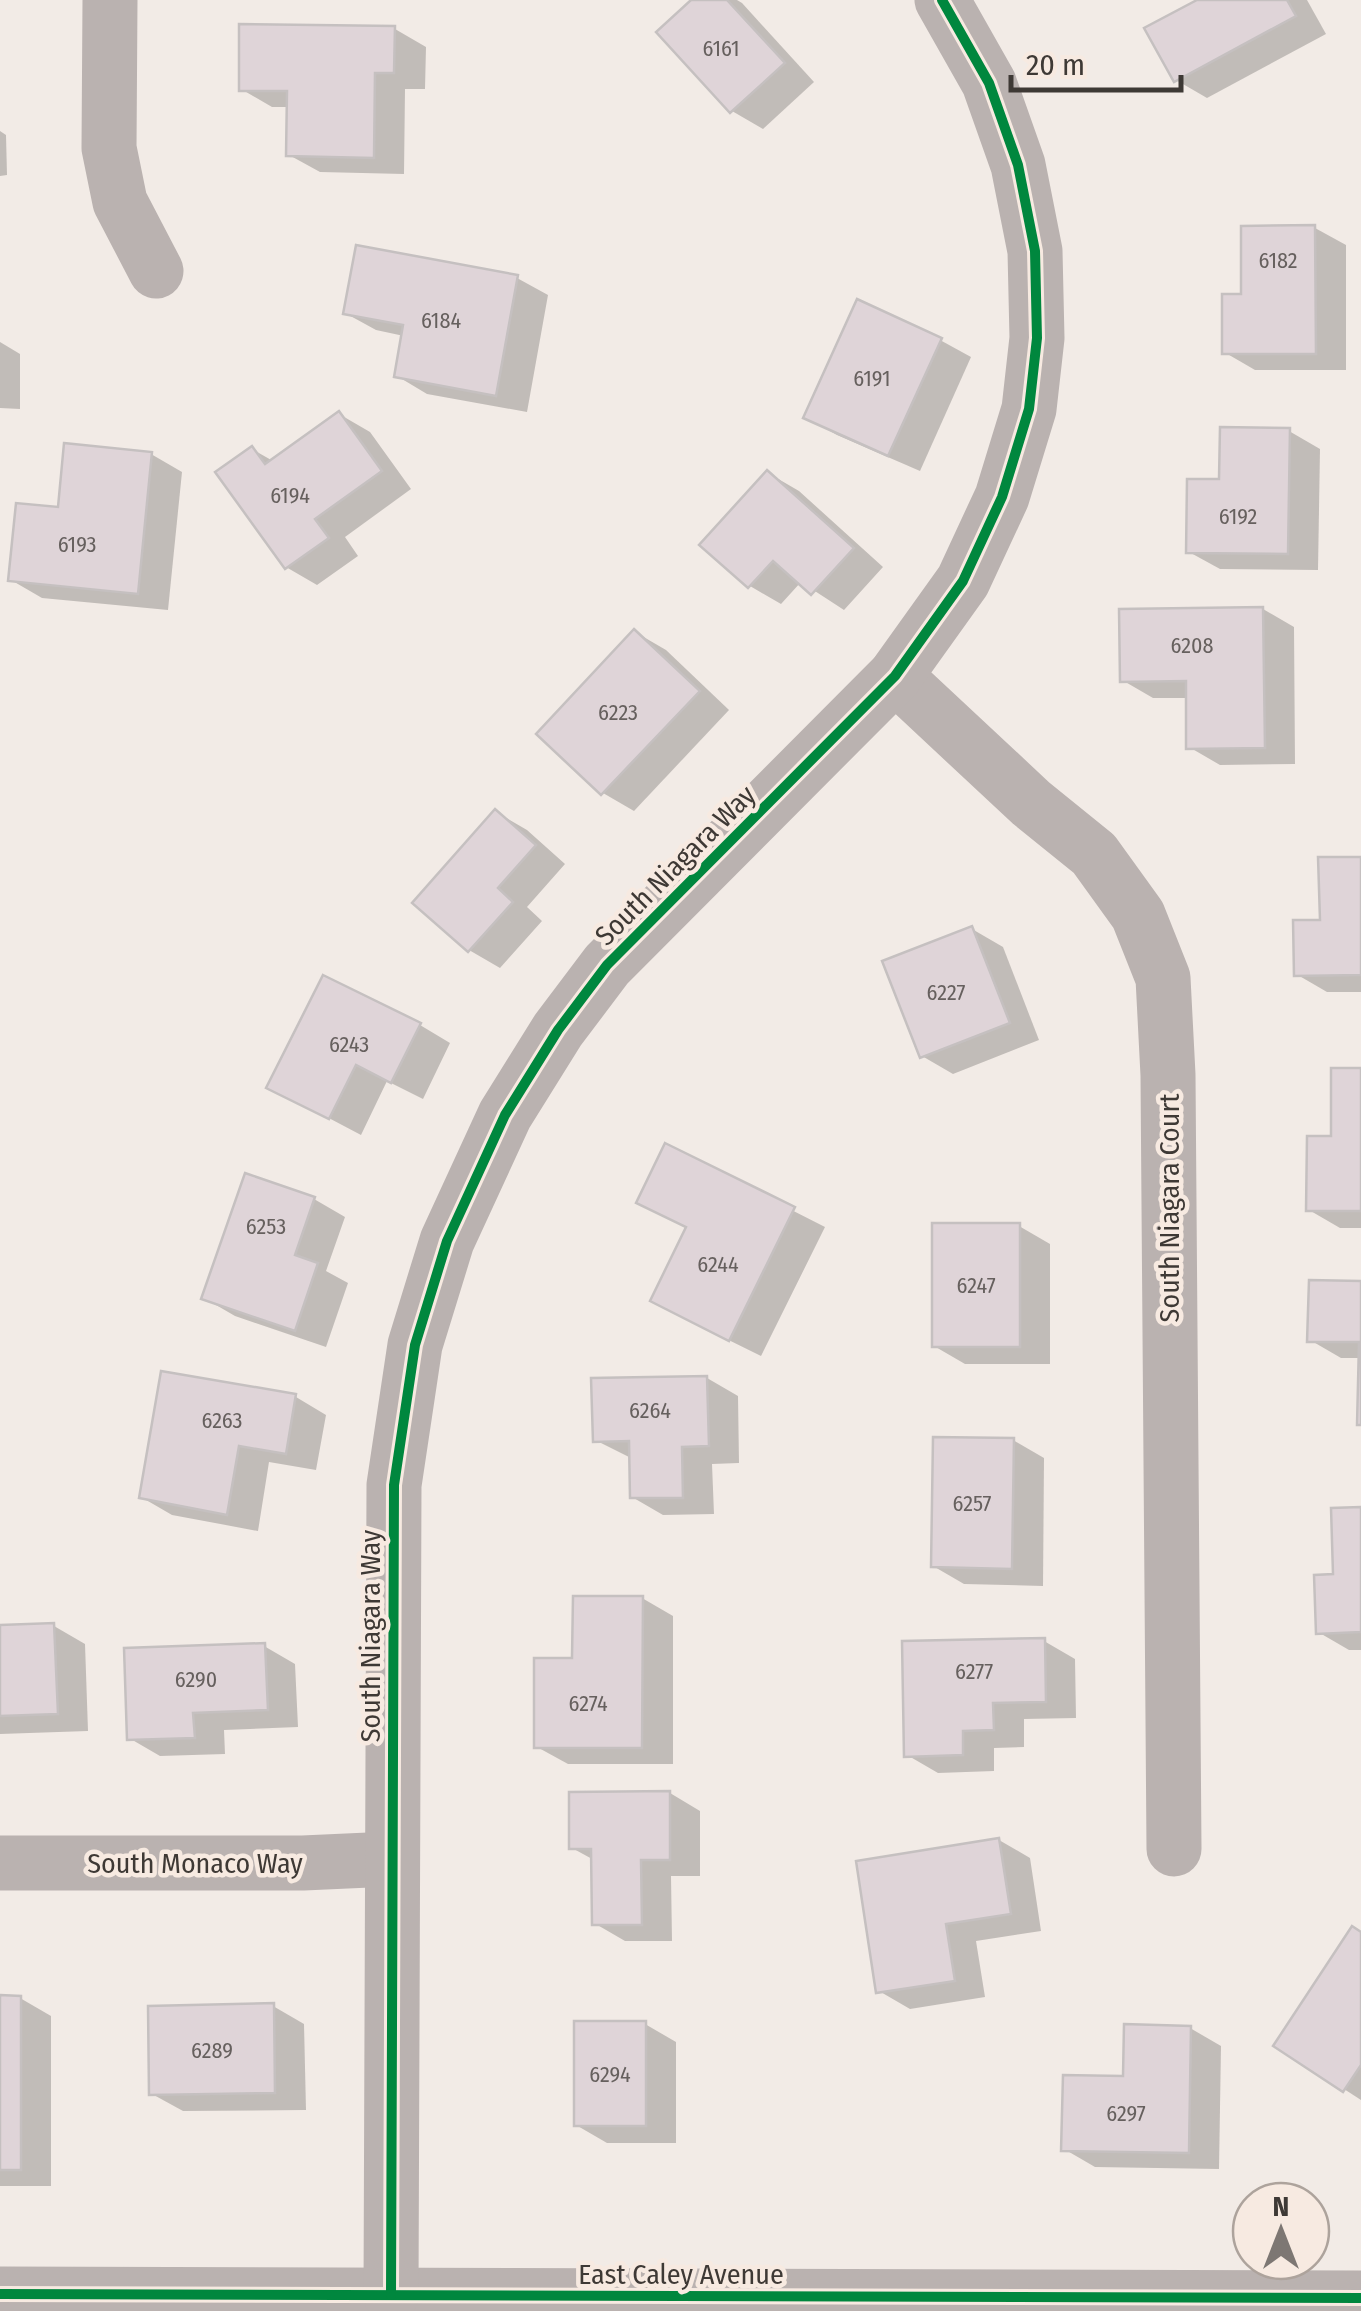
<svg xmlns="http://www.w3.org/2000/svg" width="1361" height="2311" font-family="'Fira Sans Condensed',sans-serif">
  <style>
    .shadow { fill: #0003 }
    .building { fill: #dfd4d8; stroke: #c5c0c0; stroke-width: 2.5 }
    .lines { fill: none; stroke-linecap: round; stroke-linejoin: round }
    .minor { stroke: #bab2b0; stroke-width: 55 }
    .cycleway-casing { stroke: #f7eae1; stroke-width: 16 }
    .cycleway { stroke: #00873e; stroke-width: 10 }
    .labels { text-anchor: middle; stroke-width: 9; stroke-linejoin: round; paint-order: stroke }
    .number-label { font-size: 22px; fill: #66605e }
    .street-label { font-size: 28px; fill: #3e3935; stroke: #f7eae1 }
  </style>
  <rect width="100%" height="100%" fill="#f2ebe6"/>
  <g class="shadow">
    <polygon points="695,0 737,0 742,3 814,82 763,129 732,111 660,32"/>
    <polygon points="1202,0 1307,0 1326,34 1207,98 1176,80"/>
    <polygon points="395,29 426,47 425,89 405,89 404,174 320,172 289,155 289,107 272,107 241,89"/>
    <polygon points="0,131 6,135 7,175 0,176"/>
    <polygon points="1315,228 1346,245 1346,370 1255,370 1224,352 1243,297"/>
    <polygon points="517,278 548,295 527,412 427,394 397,376 404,336 376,330 345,313"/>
    <polygon points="940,340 971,357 920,471 837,435 806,417"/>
    <polygon points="0,342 20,354 20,409 0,408"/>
    <polygon points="339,414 370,432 411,489 345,537 358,556 317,585 286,567 252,449 273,461"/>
    <polygon points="1289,431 1320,449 1318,570 1220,569 1189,552 1222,482"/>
    <polygon points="151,454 182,472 168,610 42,598 11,580 60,509"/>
    <polygon points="768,473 799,491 883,567 844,610 801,582 781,604 750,586 703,544"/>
    <polygon points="1263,609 1294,627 1295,764 1220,765 1189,747 1188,698 1153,698 1122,680"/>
    <polygon points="635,632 666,650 729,710 634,811 603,793 539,734"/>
    <polygon points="496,812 527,830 565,864 527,907 542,921 500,968 469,950"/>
    <polygon points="1361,860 1361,992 1327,992 1296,974"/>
    <polygon points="972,929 1003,947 1039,1040 953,1074 922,1056"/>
    <polygon points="420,1025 450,1043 423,1099 387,1081 361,1135 270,1087"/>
    <polygon points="1361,1071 1361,1228 1340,1228 1309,1210"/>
    <polygon points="666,1146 825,1227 761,1356 684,1318 688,1228 639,1202"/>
    <polygon points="247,1176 314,1199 345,1217 326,1271 348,1283 326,1347 235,1316 204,1298"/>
    <polygon points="1019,1226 1050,1244 1050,1364 965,1364 934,1346"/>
    <polygon points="1361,1284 1361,1358 1341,1358 1310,1340"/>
    <polygon points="163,1374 296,1397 326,1415 316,1470 269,1462 258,1531 172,1515 141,1497"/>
    <polygon points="707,1378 738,1396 739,1463 712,1464 714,1514 663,1515 632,1497 631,1458 595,1440"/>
    <polygon points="1013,1440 1044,1458 1043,1586 964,1584 933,1566"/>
    <polygon points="1361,1510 1361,1650 1349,1650 1318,1632"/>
    <polygon points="642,1598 673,1616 673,1764 568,1764 537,1747"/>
    <polygon points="54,1626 85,1644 88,1731 0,1734 0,1628"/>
    <polygon points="1044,1641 1075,1659 1076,1718 1024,1719 1024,1747 994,1748 994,1771 938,1773 907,1755"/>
    <polygon points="264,1646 295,1664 298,1727 224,1730 225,1754 160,1756 129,1738"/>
    <polygon points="670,1793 700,1811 700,1876 671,1876 672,1941 625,1941 594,1923 594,1860 572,1848"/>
    <polygon points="999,1840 1030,1858 1041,1931 976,1941 985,1997 910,2009 879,1991"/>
    <polygon points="1361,1934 1361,2100 1276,2045"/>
    <polygon points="0,1998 20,1998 51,2016 51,2186 0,2186"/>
    <polygon points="273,2006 304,2024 306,2110 183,2111 152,2094"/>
    <polygon points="645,2024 676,2042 676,2143 607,2143 576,2125"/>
    <polygon points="1190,2028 1221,2046 1219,2169 1095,2167 1064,2149"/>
  </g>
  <g class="building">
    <polygon points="691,0 727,0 785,63 730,113 656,32"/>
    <polygon points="1197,0 1287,0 1296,16 1174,82 1144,28"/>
    <polygon points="239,24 395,26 394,73 375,73 374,158 286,156 287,91 239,91"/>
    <polygon points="1315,225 1316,354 1222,354 1222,294 1241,294 1241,226"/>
    <polygon points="356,245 518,275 496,396 394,377 403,325 343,314"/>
    <polygon points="857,299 942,338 888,456 803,418"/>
    <polygon points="339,411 382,471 315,519 329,538 285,569 215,472 252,446 265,464"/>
    <polygon points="1220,427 1290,428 1288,554 1186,553 1187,479 1219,479"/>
    <polygon points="64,443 152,452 138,594 8,581 16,503 58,507"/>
    <polygon points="767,470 854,548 811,595 773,561 748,588 699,545"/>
    <polygon points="1263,607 1265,748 1186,749 1186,681 1120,682 1119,609"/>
    <polygon points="634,629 700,691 601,795 536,734"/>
    <polygon points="495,809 536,845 498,888 513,902 468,952 412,903"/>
    <polygon points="1318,857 1361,857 1361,975 1294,976 1293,920 1320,920"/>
    <polygon points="972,926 1010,1023 920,1058 882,961"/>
    <polygon points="323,975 421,1023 391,1083 356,1065 329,1119 266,1088"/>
    <polygon points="1331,1068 1361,1068 1361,1211 1306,1211 1307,1136 1331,1136"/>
    <polygon points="665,1143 795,1207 729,1341 650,1301 686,1227 636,1203"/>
    <polygon points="245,1173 315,1197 295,1255 318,1263 295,1331 201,1299"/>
    <rect x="932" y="1223" width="88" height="124"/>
    <polygon points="1309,1280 1361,1281 1361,1425 1357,1425 1359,1342 1307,1342"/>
    <polygon points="161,1371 296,1394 286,1454 239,1446 227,1515 139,1498"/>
    <polygon points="707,1376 709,1446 682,1447 683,1498 630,1498 629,1441 593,1442 591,1378"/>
    <polygon points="933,1437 1014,1438 1012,1569 931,1567"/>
    <polygon points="1361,1507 1361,1632 1316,1634 1314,1575 1333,1574 1331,1508"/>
    <polygon points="573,1596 643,1596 642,1748 534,1748 534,1658 572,1658"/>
    <polygon points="54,1623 58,1714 0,1716 0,1625"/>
    <polygon points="1045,1638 1046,1702 993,1703 994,1730 963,1731 963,1755 904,1757 902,1641"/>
    <polygon points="265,1643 268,1710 193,1713 195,1738 127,1740 124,1648"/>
    <polygon points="670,1791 670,1860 641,1860 642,1925 592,1925 591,1849 569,1849 569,1792"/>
    <polygon points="999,1838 1011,1914 946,1924 955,1981 876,1993 856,1861"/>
    <polygon points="1352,1926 1361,1932 1361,2065 1343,2092 1273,2046"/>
    <polygon points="0,1995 21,1996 21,2170 0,2170"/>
    <polygon points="274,2003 275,2093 149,2095 148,2006"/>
    <rect x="574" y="2021" width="72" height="105"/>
    <polygon points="1124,2024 1191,2026 1189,2153 1061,2151 1063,2075 1123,2076"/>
  </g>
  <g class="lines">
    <g class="minor">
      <polyline points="110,0 109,148 120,202 156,271"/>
      <polyline points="895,676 1031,803 1094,854 1138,915 1163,978 1168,1075 1174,1849"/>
      <polyline points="0,1863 303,1863 391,1859"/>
      <polyline points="0,2294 1361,2298"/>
      <polyline points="391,2295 394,1485 415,1345 447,1241 505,1115 558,1030 607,965 895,676 963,581 1002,497 1029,409 1037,338 1035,251 1018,165 989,83 942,0"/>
    </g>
    <g class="cycleway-casing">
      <g id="cycleway">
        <polyline points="0,2294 1361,2298"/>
        <polyline points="391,2295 394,1485 415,1345 447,1241 505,1115 558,1030 607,965 895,676 963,581 1002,497 1029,409 1037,338 1035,251 1018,165 989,83 942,0"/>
      </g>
    </g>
    <use href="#cycleway" class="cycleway"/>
  </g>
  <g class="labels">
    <g class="number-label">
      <text x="721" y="56">6161</text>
      <text x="1278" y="268">6182</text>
      <text x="441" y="328">6184</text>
      <text x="872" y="386">6191</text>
      <text x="290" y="503">6194</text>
      <text x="1238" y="524">6192</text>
      <text x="77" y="552">6193</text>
      <text x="1192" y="653">6208</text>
      <text x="618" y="720">6223</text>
      <text x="946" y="1000">6227</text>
      <text x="349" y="1052">6243</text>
      <text x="266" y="1234">6253</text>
      <text x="718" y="1272">6244</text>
      <text x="976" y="1293">6247</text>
      <text x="650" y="1418">6264</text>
      <text x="222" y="1428">6263</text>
      <text x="972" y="1511">6257</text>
      <text x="974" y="1679">6277</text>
      <text x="196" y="1687">6290</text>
      <text x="588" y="1711">6274</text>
      <text x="212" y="2058">6289</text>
      <text x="610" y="2082">6294</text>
      <text x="1126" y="2121">6297</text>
    </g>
    <g class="street-label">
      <text transform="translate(675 865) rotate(-45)" y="10">South Niagara Way</text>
      <text transform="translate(1169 1208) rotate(-90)" y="10">South Niagara Court</text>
      <text transform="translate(370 1636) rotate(-90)" y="10">South Niagara Way</text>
      <text x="195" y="1873">South Monaco Way</text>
      <text x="681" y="2284">East Caley Avenue</text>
    </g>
  </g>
  <g transform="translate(1281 2231)"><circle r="48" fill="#f7eae1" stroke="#ada39c" stroke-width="2.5"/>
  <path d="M0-8L18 38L0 25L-18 38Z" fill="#7d7773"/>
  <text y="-15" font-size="28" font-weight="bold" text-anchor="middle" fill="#3e3935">N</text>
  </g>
  <path d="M1011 75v15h170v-15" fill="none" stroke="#3e3935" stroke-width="5"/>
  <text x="1026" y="75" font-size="30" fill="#3e3935" stroke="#f7eae1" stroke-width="8" paint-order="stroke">20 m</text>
</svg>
